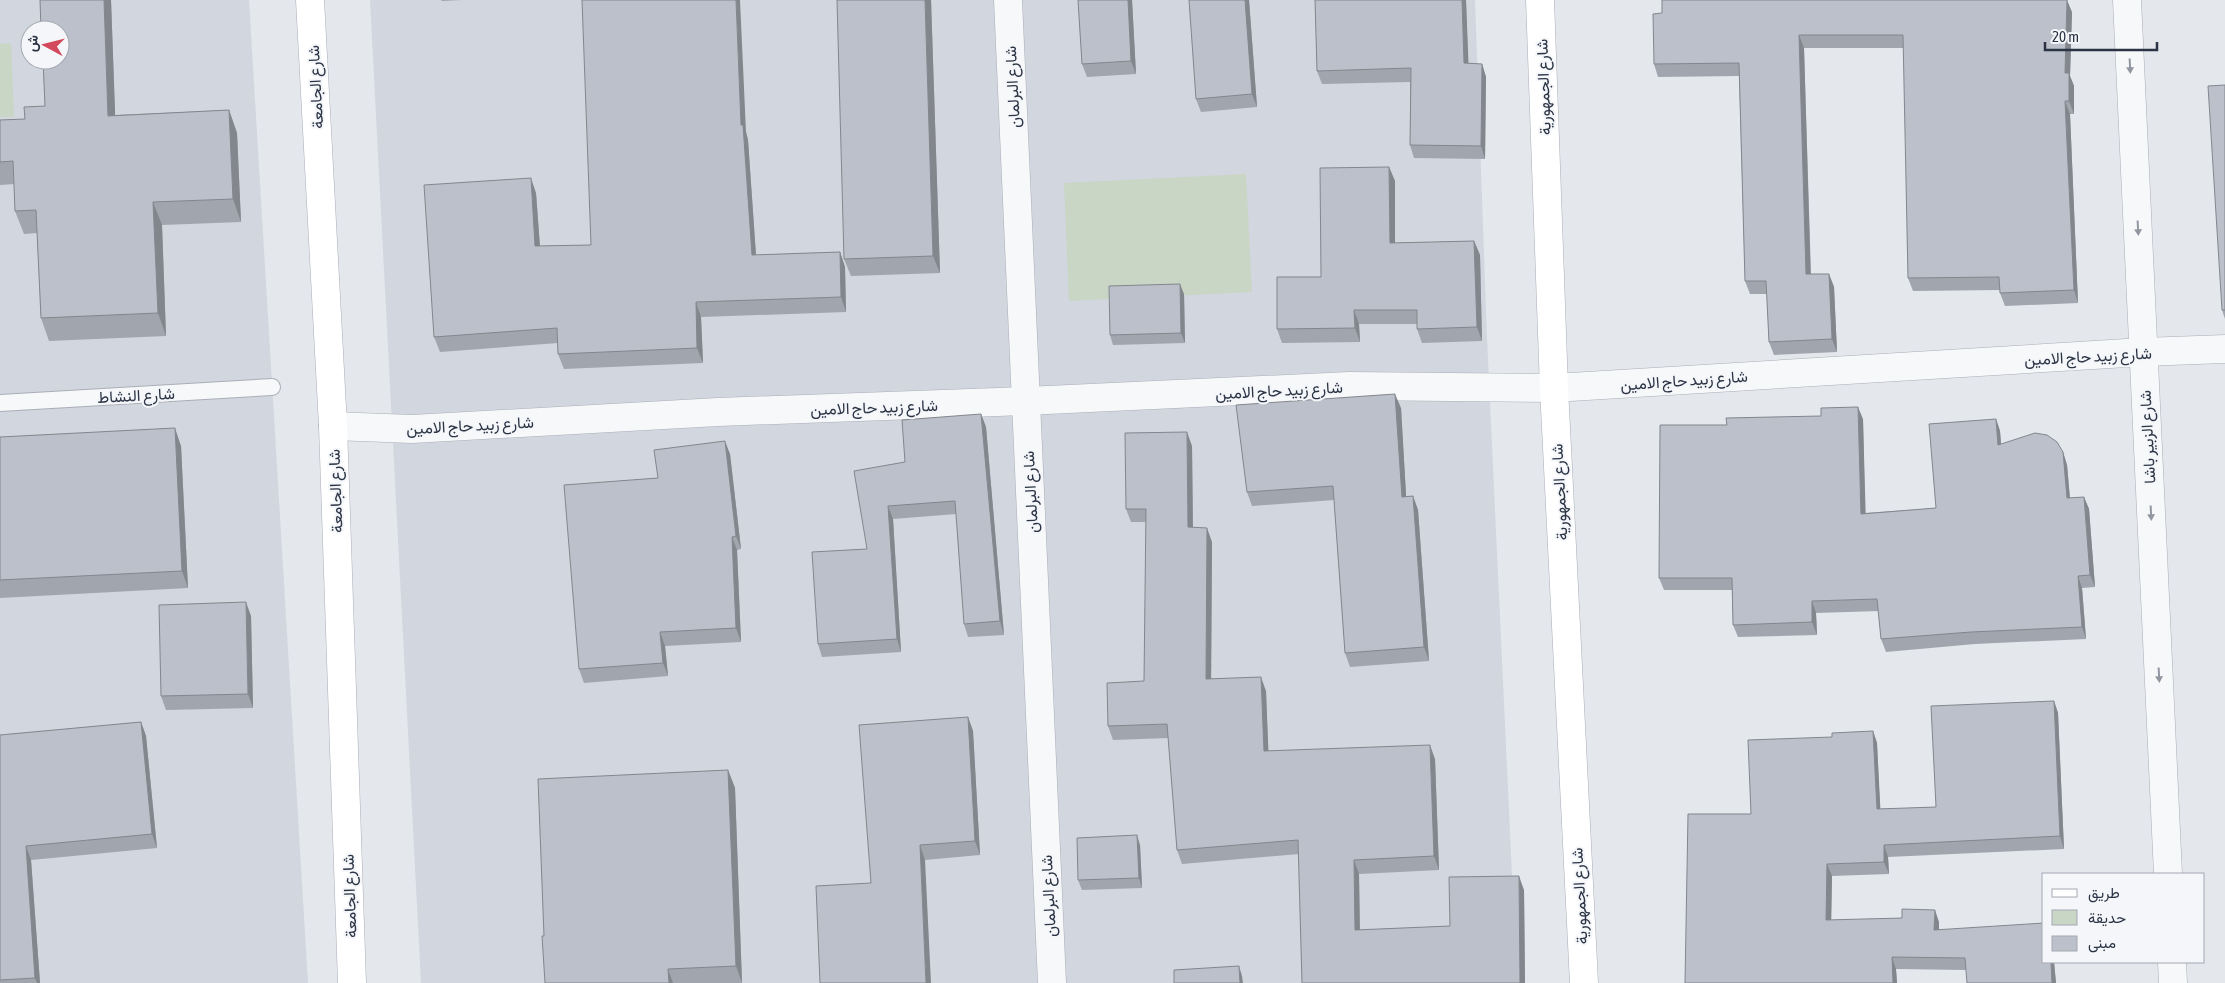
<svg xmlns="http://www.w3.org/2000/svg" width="2225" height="983" font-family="'Asap Condensed',Vazirmatn,sans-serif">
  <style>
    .built { fill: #d2d6de; fill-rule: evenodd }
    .green { fill: #c9d6c5 }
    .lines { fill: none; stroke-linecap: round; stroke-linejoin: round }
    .service-casing { stroke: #a9aeb7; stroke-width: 18 }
    .minor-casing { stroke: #a9aeb7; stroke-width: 29 }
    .secondary-casing { stroke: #a9aeb7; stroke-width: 29 }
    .service { stroke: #f7f8fa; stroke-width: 16 }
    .minor { stroke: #f7f8fa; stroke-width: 28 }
    .secondary { stroke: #fff; stroke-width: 28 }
    .wall { fill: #a1a5ae }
    .shaded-wall { fill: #83868d }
    .building { fill: #bbc0ca; stroke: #83868d }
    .oneway { fill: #9196a0 }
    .labels { text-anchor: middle; stroke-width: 4; stroke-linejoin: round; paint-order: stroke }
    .street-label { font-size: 16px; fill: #2b3445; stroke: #f4f6f9 }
  </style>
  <rect width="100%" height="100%" fill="#e4e7ec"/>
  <g class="built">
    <path d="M 0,0 L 249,0 L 308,983 L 0,983 ZM 30,30 L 60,30 L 60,60 L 30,60 Z"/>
    <polygon points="370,0 1475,0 1487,338 1517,983 421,983"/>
  </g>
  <g class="green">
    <polygon points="11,43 14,117 0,117 0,44"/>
    <polygon points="1246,174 1252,292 1069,301 1064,183"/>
  </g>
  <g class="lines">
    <g class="service-casing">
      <polyline id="service" points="0,403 272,387"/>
    </g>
    <g class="minor-casing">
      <g id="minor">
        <polyline points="1008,0 1052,983"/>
        <polyline points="2127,0 2168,874"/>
        <polyline points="333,426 412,429 718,412 1026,401 1349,386 1554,388 2143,352 2225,349"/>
        <polyline points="2172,962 2173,983"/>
      </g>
    </g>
    <g class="secondary-casing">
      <g id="secondary">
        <polyline points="310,0 333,426 352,983"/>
        <polyline points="1540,0 1554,388 1584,983"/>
      </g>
    </g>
    <use href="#service" class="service"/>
    <use href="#minor" class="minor"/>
    <use href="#secondary" class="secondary"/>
  </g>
  <g class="wall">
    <polygon points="40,0 111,0 115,115 229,110 237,133 241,222 162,225 166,336 49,341 41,318 37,233 24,234 15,211 14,184 0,185 0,120 25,119 45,106"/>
    <polygon points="441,0 462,0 442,1"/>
    <polygon points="931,0 940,273 851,276 844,259"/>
    <polygon points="1078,0 1132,0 1136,74 1087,77 1082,64"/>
    <polygon points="1249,0 1257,107 1201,112 1196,99"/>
    <polygon points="1315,0 1466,0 1468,63 1482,64 1486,77 1485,159 1414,158 1410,145 1410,82 1322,84 1317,71"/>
    <polygon points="2072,12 2070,76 2074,86 2074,114 2070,114 2078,303 2005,306 2000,293 2000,290 1913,291 1908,278 1904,48 1804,48 1811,274 1829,274 1834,287 1837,352 1774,355 1769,342 1767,294 1750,294 1745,281 1739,76 1658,77 1654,64 1662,13"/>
    <polygon points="2225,85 2225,319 2222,310"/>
    <polygon points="746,132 748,140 756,255 840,252 845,267 846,312 701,317 703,363 564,369 558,354 558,343 440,352 434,337 536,193 540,246 591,245"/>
    <polygon points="1389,167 1395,181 1395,243 1474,241 1480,255 1482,341 1422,343 1417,329 1417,324 1359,324 1360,342 1282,343 1277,329 1321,277"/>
    <polygon points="1184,294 1185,343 1113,345 1110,335"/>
    <polygon points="1401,408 1406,497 1413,496 1418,510 1429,661 1350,667 1345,653 1334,500 1252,506 1247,492"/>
    <polygon points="981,414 986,427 1004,635 968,637 964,624 956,514 893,519 901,652 822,657 818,644 867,549 905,462"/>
    <polygon points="1821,416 1863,419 1865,513 1936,508 1996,419 2000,431 2001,444 2063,452 2067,465 2070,498 2084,497 2089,509 2095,587 2082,588 2086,639 1975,644 1886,652 1881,639 1879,611 1816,613 1817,635 1738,637 1733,625 1732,590 1664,590 1659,578 1727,425"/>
    <polygon points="0,437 181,446 188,588 0,598"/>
    <polygon points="1192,446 1193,528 1212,542 1211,679 1266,691 1268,751 1435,759 1439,870 1359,874 1360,930 1450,926 1524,890 1525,983 1302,983 1299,854 1182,864 1177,850 1168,738 1113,740 1108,726 1144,681 1146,522 1131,522 1126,509"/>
    <polygon points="730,454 741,549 737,550 741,642 665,646 668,676 584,683 579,669 658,478"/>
    <polygon points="251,616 253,708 166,710 161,696"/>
    <polygon points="2054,701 2058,713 2064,849 1888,857 1889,874 1832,876 1831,920 1939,922 1939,929 2044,962 2054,962 2056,983 1966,970 1896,969 1897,983 1685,983 1751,814 1832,737 1873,731 1877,743 1880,809 1936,807"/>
    <polygon points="968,717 973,731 980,855 925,860 871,883"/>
    <polygon points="141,722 146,736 157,848 31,860 40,983 0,983 0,735"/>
    <polygon points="728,770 735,788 742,983 545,983 544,936"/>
    <polygon points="1140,845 1142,888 1082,890 1078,880"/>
  </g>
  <g class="shaded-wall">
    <polygon points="104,0 111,0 116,138 108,116"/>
    <polygon points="736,0 740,0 746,132 748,140 757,270 752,255 741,125"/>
    <polygon points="925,0 931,0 940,273 933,256"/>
    <polygon points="1128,0 1132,0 1136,74 1131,61"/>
    <polygon points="1245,0 1249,0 1257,107 1252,94"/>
    <polygon points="1462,0 1466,0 1469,76 1464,63"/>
    <polygon points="2067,0 2072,12 2070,76 2074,86 2074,114 2069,101 2065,73"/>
    <polygon points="1799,35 1804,48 1811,287 1806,274"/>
    <polygon points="1482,64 1486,77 1485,159 1481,146"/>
    <polygon points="2065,101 2070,114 2078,303 2074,290"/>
    <polygon points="229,110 237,133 241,222 233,199"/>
    <polygon points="1389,167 1395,181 1395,257 1390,243"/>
    <polygon points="531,178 536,193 541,261 535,246"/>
    <polygon points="153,202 162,225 166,336 158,313"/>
    <polygon points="1474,241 1480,255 1482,341 1477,327"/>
    <polygon points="840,252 845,267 846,312 841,297"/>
    <polygon points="1829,274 1834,287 1837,352 1832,339"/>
    <polygon points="1180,284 1184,294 1185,343 1181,333"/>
    <polygon points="696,302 701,317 703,363 697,348"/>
    <polygon points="1354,310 1359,324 1360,342 1355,328"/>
    <polygon points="1395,394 1401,408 1407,511 1402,497"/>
    <polygon points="1858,407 1863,419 1866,526 1861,514"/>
    <polygon points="981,414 986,427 1004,635 1000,621"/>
    <polygon points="1996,419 2000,431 2002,457 1998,445"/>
    <polygon points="175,428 181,446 188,588 182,571"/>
    <polygon points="1187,432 1192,446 1193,541 1188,527"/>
    <polygon points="725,441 730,454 741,549 736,536"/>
    <polygon points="2063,452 2067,465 2071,511 2067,498"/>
    <polygon points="1413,496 1418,510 1429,661 1424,647"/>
    <polygon points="2084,497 2089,509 2095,587 2090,575"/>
    <polygon points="888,506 893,519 901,652 897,639"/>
    <polygon points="1207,528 1212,542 1211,693 1206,679"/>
    <polygon points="732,537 737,550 741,642 736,628"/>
    <polygon points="2078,576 2082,588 2086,639 2082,627"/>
    <polygon points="1812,601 1816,613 1817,635 1812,622"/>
    <polygon points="246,602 251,616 253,708 248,694"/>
    <polygon points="660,632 665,646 668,676 663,663"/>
    <polygon points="1261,677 1266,691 1269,765 1264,751"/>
    <polygon points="2054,701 2058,713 2064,849 2060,836"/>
    <polygon points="968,717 973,731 980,855 975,841"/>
    <polygon points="141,722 146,736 157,848 152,834"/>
    <polygon points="1873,731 1877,743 1881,821 1877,809"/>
    <polygon points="1430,745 1435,759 1439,870 1434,856"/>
    <polygon points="728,770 735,788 742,983 736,966"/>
    <polygon points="1137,835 1140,845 1142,888 1139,878"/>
    <polygon points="920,845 925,860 931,983 926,983"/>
    <polygon points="1884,845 1888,857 1889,874 1884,862"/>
    <polygon points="26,846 31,860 40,983 37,983 35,978"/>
    <polygon points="1354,860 1359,874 1360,944 1355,930"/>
    <polygon points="1827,864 1832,876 1831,932 1826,920"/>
    <polygon points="1519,876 1524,890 1525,983 1520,983"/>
    <polygon points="1935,910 1939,922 1939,942 1934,930"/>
    <polygon points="1892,957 1896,969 1897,983 1893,983"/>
    <polygon points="2051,962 2054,962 2056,983 2052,983"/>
    <polygon points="1239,966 1242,976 1243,983 1240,983"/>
    <polygon points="668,969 673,983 669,983"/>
  </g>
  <g class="building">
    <polygon points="40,0 104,0 108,116 229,110 233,199 153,202 158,313 41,318 36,210 15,211 13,161 0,162 0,120 25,119 24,107 45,106 43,60 60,60 60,30 41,30"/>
    <polygon points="582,0 736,0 741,125 743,125 752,255 840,252 841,297 696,302 697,348 558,354 557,328 434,337 424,185 531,178 535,246 591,245"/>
    <polygon points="837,0 925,0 933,256 844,259"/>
    <polygon points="1078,0 1128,0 1131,61 1082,64"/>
    <polygon points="1189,0 1245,0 1252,94 1196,99"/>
    <polygon points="1315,0 1462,0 1464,63 1482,64 1481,146 1410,145 1411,68 1317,71"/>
    <polygon points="1662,0 2067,0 2065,73 2069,73 2069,101 2065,101 2074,290 2000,293 1999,277 1908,278 1903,35 1799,35 1806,274 1829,274 1832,339 1769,342 1766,281 1745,281 1739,63 1654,64 1653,14 1662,13"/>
    <polygon points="2225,85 2225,310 2222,310 2208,86"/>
    <polygon points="1389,167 1390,243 1474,241 1477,327 1417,329 1417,310 1354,310 1355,328 1277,329 1277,277 1321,277 1320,168"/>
    <polygon points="1180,284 1181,333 1110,335 1109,286"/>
    <polygon points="1395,394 1402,497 1413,496 1424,647 1345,653 1333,486 1247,492 1236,405"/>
    <polygon points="1858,407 1861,514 1936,508 1929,424 1996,419 1998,445 2035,433 2047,435 2057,442 2063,452 2067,498 2084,497 2090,575 2078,576 2082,627 1971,632 1881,639 1877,599 1812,601 1812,622 1733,625 1732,578 1659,578 1660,425 1727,425 1726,418 1821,416 1821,408"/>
    <polygon points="981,414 1000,621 964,624 955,501 888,506 897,639 818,644 812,552 867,549 854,471 905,462 902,420"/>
    <polygon points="175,428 182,571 0,580 0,437"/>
    <polygon points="1187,432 1188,527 1207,528 1206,679 1261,677 1264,751 1430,745 1434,856 1354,860 1355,930 1450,926 1449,877 1519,876 1520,983 1302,983 1298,840 1177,850 1167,724 1108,726 1107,683 1144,681 1146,509 1126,509 1125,433"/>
    <polygon points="725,441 736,536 732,537 736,628 660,632 663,663 579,669 564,485 658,478 654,450"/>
    <polygon points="246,602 248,694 161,696 159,605"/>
    <polygon points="2054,701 2060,836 1884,845 1884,862 1827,864 1826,920 1902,918 1902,909 1935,910 1934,930 2044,923 2044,962 2051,962 2052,983 1967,983 1965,958 1892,957 1893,983 1685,983 1688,814 1751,814 1748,740 1832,737 1832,733 1873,731 1877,809 1936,807 1931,706"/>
    <polygon points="968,717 975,841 920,845 926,983 820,983 816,886 871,883 859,725"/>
    <polygon points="141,722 152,834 26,846 35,978 0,980 0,735"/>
    <polygon points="728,770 736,966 668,969 669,983 545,983 542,936 544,936 538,779"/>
    <polygon points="1137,835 1139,878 1078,880 1077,838"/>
    <polygon points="1239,966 1240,983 1174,983 1174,970"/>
  </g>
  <defs><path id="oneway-solid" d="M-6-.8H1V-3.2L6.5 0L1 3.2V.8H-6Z" transform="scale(1.25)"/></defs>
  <g class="oneway">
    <use href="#oneway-solid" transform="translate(2130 66) rotate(87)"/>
    <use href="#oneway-solid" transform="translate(2138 228) rotate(87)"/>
    <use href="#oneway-solid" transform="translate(2151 513) rotate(87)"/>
    <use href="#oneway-solid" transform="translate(2159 675) rotate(87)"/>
  </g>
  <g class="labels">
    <g class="street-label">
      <text transform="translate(315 87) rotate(-93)" y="6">شارع الجامعة</text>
      <text transform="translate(1012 87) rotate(-93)" y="6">شارع البرلمان</text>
      <text transform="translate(1543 87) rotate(-92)" y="6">شارع الجمهورية</text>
      <text transform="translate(2088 356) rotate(-3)" y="6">شارع زبيد حاج الامين</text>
      <text transform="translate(1684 380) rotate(-4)" y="6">شارع زبيد حاج الامين</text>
      <text transform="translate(1279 390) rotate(-3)" y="6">شارع زبيد حاج الامين</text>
      <text transform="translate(136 395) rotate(-3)" y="6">شارع النشاط</text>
      <text transform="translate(874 407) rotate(-2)" y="6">شارع زبيد حاج الامين</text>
      <text transform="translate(470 425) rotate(-3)" y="6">شارع زبيد حاج الامين</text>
      <text transform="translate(2147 437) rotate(-93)" y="6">شارع الزبير باشا</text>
      <text transform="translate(335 491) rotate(-92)" y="6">شارع الجامعة</text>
      <text transform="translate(1030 492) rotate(-93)" y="6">شارع البرلمان</text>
      <text transform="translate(1559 492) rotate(-93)" y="6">شارع الجمهورية</text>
      <text transform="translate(349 896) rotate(-92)" y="6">شارع الجامعة</text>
      <text transform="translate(1048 896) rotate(-93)" y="6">شارع البرلمان</text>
      <text transform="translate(1579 896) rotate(-93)" y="6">شارع الجمهورية</text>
    </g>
  </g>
  <rect x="2042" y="873" width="162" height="90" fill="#f4f6f9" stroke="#a4a8b1"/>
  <rect x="2052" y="889" width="25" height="8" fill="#ffffff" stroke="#a4a8b1"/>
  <text x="2088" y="898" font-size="15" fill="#2b3445">طريق</text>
  <rect x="2052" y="910" width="25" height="15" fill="#c9d6c5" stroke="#a4a8b1"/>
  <text x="2088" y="923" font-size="15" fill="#2b3445">حديقة</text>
  <rect x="2052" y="936" width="25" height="15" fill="#bbc0ca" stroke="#a4a8b1"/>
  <text x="2088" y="948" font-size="15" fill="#2b3445">مبنى</text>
  <g transform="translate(45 45) rotate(277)"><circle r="24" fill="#f4f6f9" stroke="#a4a8b1"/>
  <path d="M0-4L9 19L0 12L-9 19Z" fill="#d1495b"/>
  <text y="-8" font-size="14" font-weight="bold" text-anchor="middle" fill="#2b3445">ش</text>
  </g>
  <path d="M2045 42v8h112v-8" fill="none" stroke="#2b3445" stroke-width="2.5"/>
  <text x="2052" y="42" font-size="15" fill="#2b3445" stroke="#f4f6f9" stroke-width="4" paint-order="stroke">20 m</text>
</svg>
